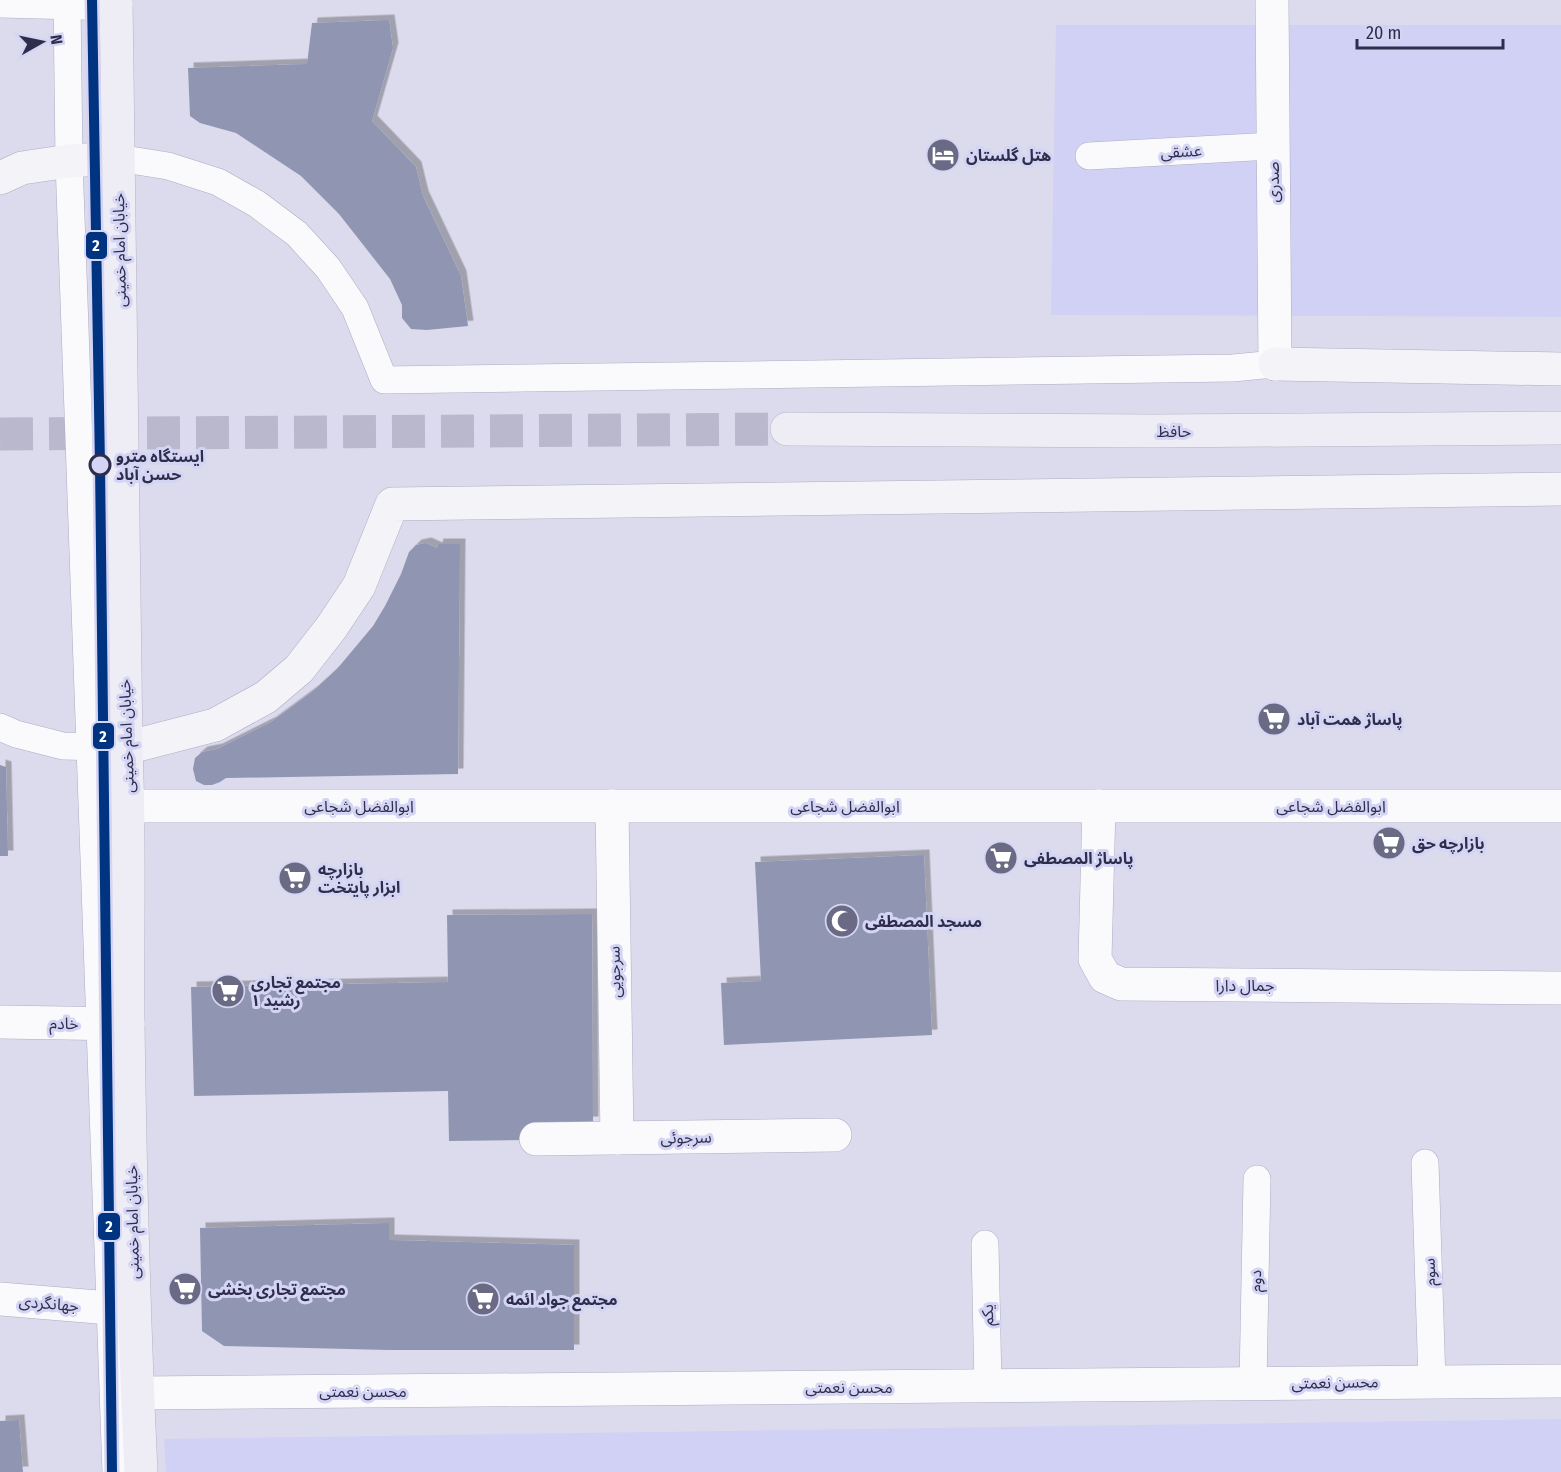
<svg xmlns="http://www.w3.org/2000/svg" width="1561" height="1472" font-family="'Fira Sans Condensed','Noto Sans Arabic',sans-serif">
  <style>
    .built { fill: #d1d1f5 }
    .building { fill: #9096b1; filter: url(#shadow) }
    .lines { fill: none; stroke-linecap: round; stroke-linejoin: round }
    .primary-tunnel { stroke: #b9b8cd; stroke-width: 33; stroke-dasharray: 33 16; stroke-linecap: butt }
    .service-casing { stroke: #adacc3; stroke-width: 28 }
    .minor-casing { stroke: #adacc3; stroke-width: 34 }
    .tertiary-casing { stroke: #adacc3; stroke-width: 34 }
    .secondary-casing { stroke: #adacc3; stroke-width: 34 }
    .primary-casing { stroke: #b3b3c5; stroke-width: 34 }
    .service { stroke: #fafafc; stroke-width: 27 }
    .minor { stroke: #fafafc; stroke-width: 33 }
    .tertiary { stroke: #fafafc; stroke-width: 33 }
    .secondary { stroke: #f4f4f8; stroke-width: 33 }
    .primary { stroke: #eeedf5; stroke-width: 33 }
    .metro-1-casing { stroke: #d4d4f4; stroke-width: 15 }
    .metro-1 { stroke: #003380; stroke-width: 10 }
    .stop-dot { fill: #d4d4f4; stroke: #2f2d4c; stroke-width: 3 }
    .labels { text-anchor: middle; stroke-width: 6; stroke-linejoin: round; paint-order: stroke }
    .street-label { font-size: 16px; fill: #2f2d4c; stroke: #d4d4f4 }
    .poi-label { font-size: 16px; font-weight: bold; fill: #2f2d4c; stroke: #d4d4f4; text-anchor: start }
    .stop-label { font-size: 16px; font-weight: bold; fill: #2f2d4c; stroke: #d4d4f4; text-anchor: start }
    .line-badge { stroke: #d4d4f4; stroke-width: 2 }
    .badge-label { font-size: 16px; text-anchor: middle; font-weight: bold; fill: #fff }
  </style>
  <defs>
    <filter id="shadow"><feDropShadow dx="5.5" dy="-5.5" stdDeviation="0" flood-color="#0004"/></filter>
  </defs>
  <rect width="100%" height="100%" fill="#dbdbed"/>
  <g class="built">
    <polygon points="1056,25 1561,25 1561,317 1051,315"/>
    <polygon points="1561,1419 1561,1472 166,1472 164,1439"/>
  </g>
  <g class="building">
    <polygon points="389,20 393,48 372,121 416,167 423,196 461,276 468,326 427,330 411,329 402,318 402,305 390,279 339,214 301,176 236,133 200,123 190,116 188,68 307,64 312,23"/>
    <polygon points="426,543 437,548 438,544 460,544 458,774 226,778 220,782 212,785 204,785 196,781 193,769 195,758 202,752 217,749 271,722 313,691 337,669 373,626 385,606 401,574 409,552 416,545"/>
    <polygon points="0,765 6,767 8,856 0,856"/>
    <polygon points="924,855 932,1035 724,1045 721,983 761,981 755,862"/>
    <polygon points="592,914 593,1122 531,1123 530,1140 449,1141 448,1091 194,1096 191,987 448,982 447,915"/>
    <polygon points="389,1223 389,1240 574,1245 574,1350 388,1350 224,1346 202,1331 200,1228"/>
    <polygon points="19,1420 23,1472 0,1472 0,1421"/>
  </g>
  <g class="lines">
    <polyline class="primary-tunnel" points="0,434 787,429"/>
    <g class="service-casing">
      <g id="service">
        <polyline points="67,0 69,161 116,1472"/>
        <polyline points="1089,156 1273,146"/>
        <polyline points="118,158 168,166 218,182 257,204 297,234 328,268 355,308 384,380 1233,368 1275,364"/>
        <polyline points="0,727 16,734 63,746 107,747"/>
        <polyline points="1425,1163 1432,1382"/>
        <polyline points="985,1244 988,1386"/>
        <polyline points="1253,1383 1257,1179"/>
      </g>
    </g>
    <g class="minor-casing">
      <g id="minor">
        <polyline points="1272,0 1275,364"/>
        <polyline points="0,1 116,4"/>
        <polyline points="128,806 1561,806"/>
        <polyline points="612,806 617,1138"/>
        <polyline points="1099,806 1095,959 1105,977 1121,984 1561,988"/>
        <polyline points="0,1022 128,1024"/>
        <polyline points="536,1139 835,1135"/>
        <polyline points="0,1299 134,1310"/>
      </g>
    </g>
    <g class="tertiary-casing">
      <polyline id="tertiary" points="138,1393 1561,1381"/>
    </g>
    <g class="secondary-casing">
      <g id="secondary">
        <polyline points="0,178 22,168 69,161 118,158"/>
        <polyline points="1275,364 1561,369"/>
        <polyline points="126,748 215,725 266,697 299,669 331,628 359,586 392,504 1561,489"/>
      </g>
    </g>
    <g class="primary-casing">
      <g id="primary">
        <path d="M 116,0 L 126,748 C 130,840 127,932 128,1024 C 130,1173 134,1323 141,1472"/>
        <polyline points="787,429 1153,431 1561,428"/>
      </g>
    </g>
    <use href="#service" class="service"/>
    <use href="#minor" class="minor"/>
    <use href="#tertiary" class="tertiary"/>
    <use href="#secondary" class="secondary"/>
    <use href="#primary" class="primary"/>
    <g class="metro-1-casing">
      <polyline id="metro-1" points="92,0 100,465 112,1472"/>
    </g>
    <use href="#metro-1" class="metro-1"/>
  </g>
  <defs>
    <g id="hotel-disc" transform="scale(1.725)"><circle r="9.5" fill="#6b6a84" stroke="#d4d4f4"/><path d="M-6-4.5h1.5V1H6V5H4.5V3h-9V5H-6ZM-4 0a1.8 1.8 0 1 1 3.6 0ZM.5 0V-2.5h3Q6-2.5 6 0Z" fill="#fff"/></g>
    <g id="supermarket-disc" transform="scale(1.725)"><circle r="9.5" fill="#6b6a84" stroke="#d4d4f4"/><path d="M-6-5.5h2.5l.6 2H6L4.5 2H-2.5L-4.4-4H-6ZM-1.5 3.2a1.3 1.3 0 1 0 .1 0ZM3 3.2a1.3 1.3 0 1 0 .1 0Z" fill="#fff"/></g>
    <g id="mosque-disc" transform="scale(1.725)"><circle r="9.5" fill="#6b6a84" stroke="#d4d4f4"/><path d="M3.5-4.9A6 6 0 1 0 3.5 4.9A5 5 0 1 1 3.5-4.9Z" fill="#fff"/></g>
  </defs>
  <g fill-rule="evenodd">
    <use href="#hotel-disc" x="943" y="155"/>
    <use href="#supermarket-disc" x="1274" y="719"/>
    <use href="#supermarket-disc" x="1389" y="843"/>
    <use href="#supermarket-disc" x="1001" y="858"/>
    <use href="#supermarket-disc" x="295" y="878"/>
    <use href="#mosque-disc" x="842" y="921"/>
    <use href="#supermarket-disc" x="228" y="991"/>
    <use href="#supermarket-disc" x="185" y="1289"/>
    <use href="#supermarket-disc" x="483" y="1299"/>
  </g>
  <circle class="stop-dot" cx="100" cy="465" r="10"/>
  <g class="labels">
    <g class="street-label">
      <text transform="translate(1181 151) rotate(-3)" y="6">عشقی</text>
      <text transform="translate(1273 182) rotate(-90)" y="6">صدری</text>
      <text transform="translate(119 250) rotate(-91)" y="6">خیابان امام خمینی</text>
      <text x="1174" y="437">حافظ</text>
      <text transform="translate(126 736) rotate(-92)" y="6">خیابان امام خمینی</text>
      <text x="359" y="812">ابوالفضل شجاعی</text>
      <text x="845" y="812">ابوالفضل شجاعی</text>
      <text x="1331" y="812">ابوالفضل شجاعی</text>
      <text transform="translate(614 972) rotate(-91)" y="6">سرجویی</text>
      <text x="1245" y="991">جمال دارا</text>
      <text transform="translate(64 1023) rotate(1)" y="6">خادم</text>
      <text transform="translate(686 1137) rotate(-1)" y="6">سرجوئی</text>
      <text transform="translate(132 1222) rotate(-91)" y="6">خیابان امام خمینی</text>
      <text transform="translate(1429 1272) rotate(-92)" y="6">سوم</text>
      <text transform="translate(1255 1281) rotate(-89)" y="6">دوم</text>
      <text transform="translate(49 1303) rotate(5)" y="6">جهانگردی</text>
      <text transform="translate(987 1315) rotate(-91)" y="6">یکم</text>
      <text transform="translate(1335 1382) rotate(-1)" y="6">محسن نعمتی</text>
      <text x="849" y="1393">محسن نعمتی</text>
      <text x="363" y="1397">محسن نعمتی</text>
    </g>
    <g class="poi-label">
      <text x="966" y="161">هتل گلستان</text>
      <text x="1297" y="725">پاساژ همت آباد</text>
      <text x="1412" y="849">بازارچه حق</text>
      <text x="1024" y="864">پاساژ المصطفی</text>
      <text x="318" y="875">بازارچه<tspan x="318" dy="18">ابزار پایتخت</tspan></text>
      <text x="865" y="927">مسجد المصطفی</text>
      <text x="251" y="988">مجتمع تجاری<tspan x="251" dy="18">رشید ۱</tspan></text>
      <text x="208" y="1295">مجتمع تجاری بخشی</text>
      <text x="506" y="1305">مجتمع جواد ائمه</text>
    </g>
    <g class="stop-label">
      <text x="116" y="462">ایستگاه مترو<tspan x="116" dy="18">حسن آباد</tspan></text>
    </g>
  </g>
  <g class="line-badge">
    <rect x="85" y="231" width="23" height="29" rx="6" fill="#003380"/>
    <rect x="92" y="722" width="23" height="28" rx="6" fill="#003380"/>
    <rect x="97" y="1212" width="24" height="29" rx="6" fill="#003380"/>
  </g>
  <g class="badge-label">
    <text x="96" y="251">2</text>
    <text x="103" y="742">2</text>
    <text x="109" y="1232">2</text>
  </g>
  <g transform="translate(42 42) rotate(81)" stroke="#d4d4f4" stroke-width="4.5" paint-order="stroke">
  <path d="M0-4.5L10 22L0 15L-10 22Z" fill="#2f2d4c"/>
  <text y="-9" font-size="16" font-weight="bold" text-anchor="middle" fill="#2f2d4c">N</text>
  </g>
  <path d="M1357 39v9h146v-9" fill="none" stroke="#2f2d4c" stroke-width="3"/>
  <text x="1366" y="39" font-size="18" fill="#2f2d4c" stroke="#d4d4f4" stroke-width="4.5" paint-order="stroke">20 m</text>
</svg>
